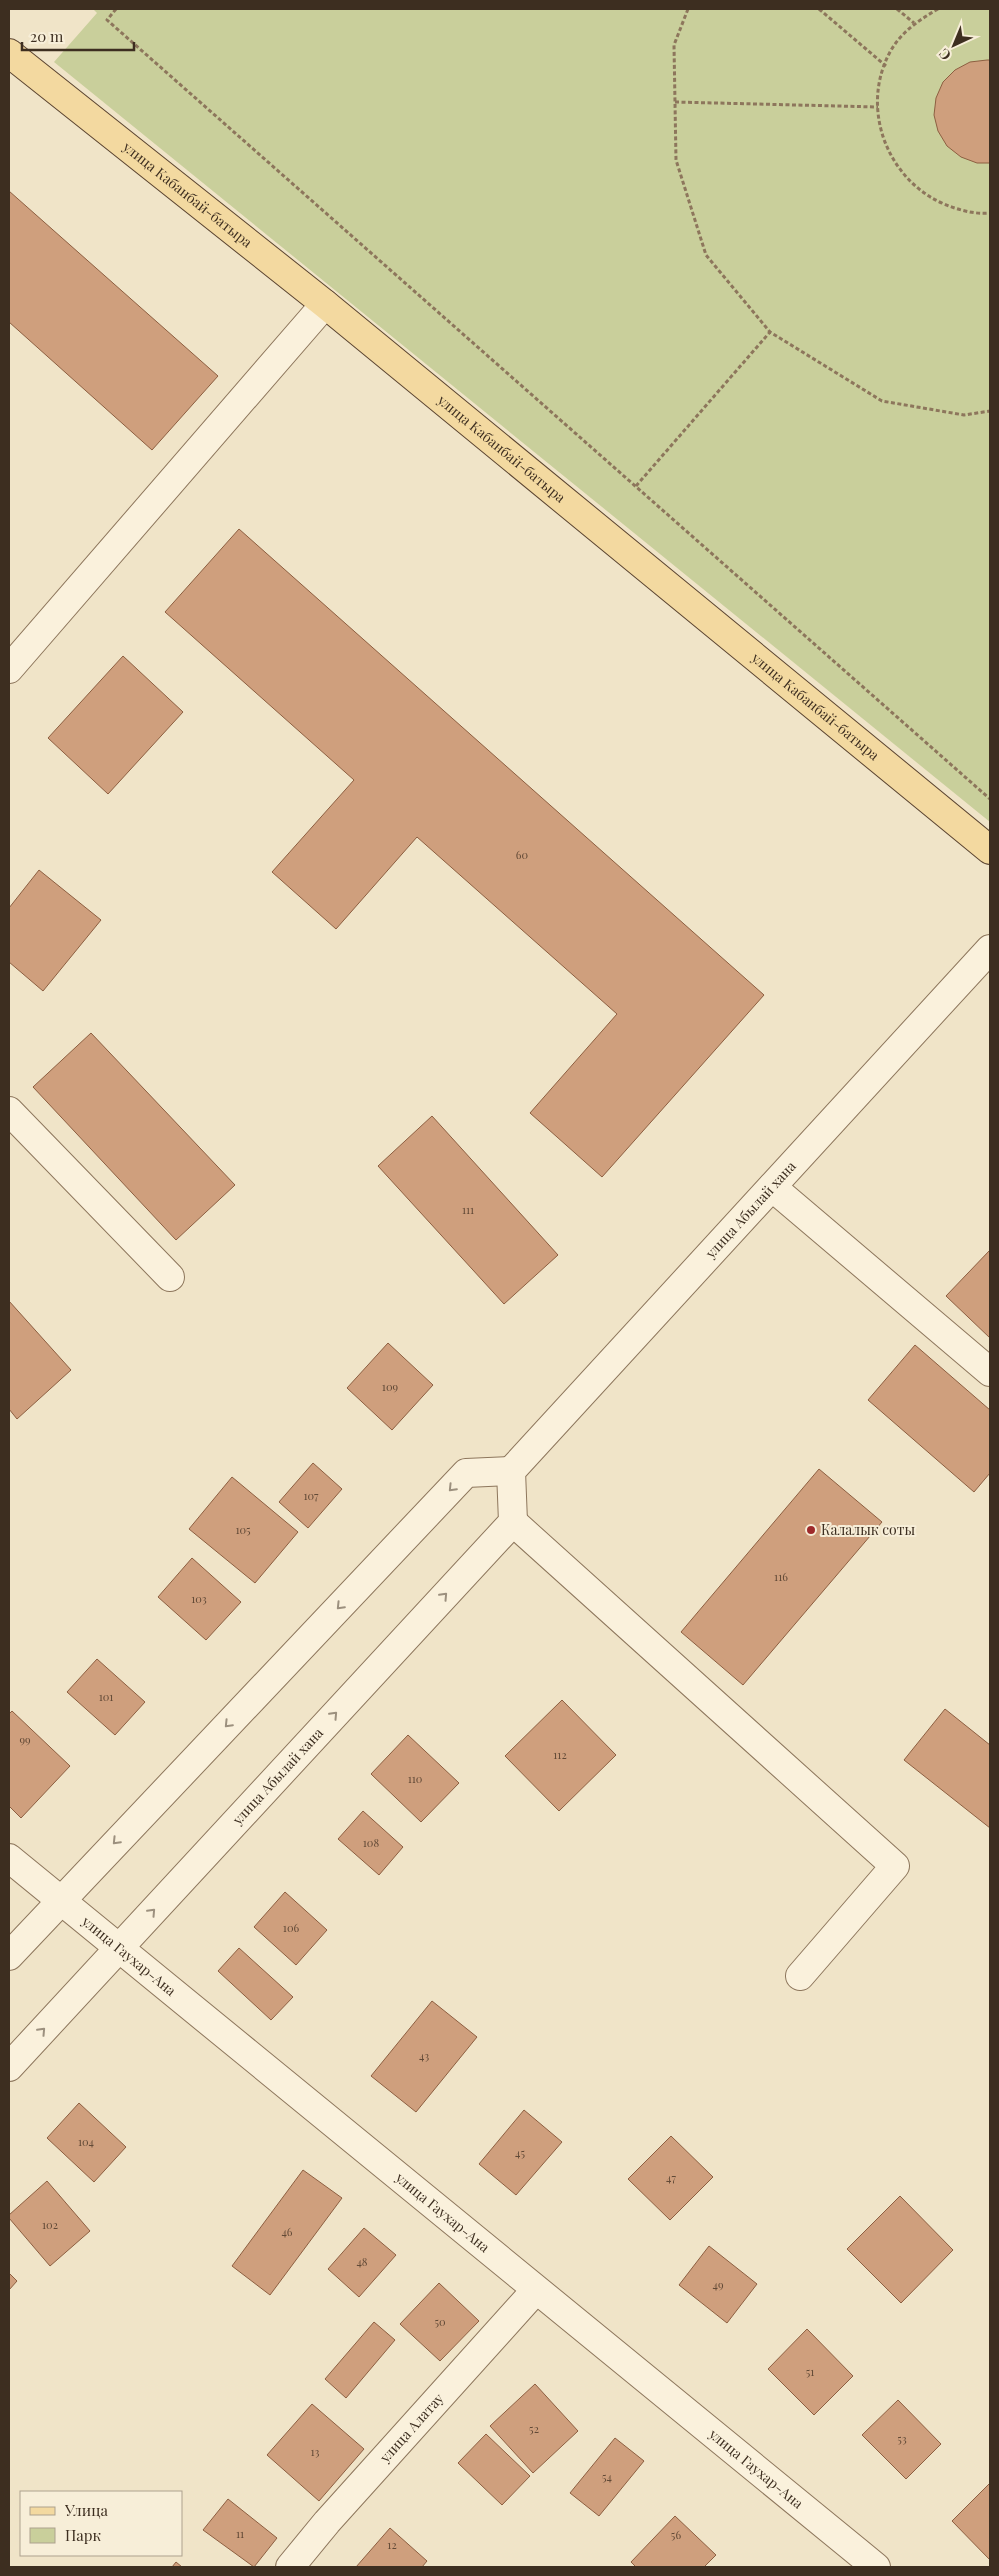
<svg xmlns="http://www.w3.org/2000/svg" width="999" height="2576" font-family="'Playfair Display',serif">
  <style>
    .green { fill: #c9cf9b }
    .building { fill: #cf9f7d; stroke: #8d5f41 }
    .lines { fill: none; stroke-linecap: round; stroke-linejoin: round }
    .minor-casing { stroke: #8d765c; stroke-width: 30 }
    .major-casing { stroke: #5b4430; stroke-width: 30 }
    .path { stroke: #8d765c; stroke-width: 3; stroke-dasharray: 4 2.5; stroke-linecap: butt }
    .minor { stroke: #faf1dc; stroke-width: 28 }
    .major { stroke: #f3d9a0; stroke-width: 28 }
    .oneway { stroke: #9c907e }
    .poi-dot { fill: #9e2a2b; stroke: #f7eed8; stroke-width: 2 }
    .labels { text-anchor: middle; stroke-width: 4; stroke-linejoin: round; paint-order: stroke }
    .number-label { font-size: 11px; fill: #624a37 }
    .street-label { font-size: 14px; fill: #3d2e20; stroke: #f7eed8 }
    .poi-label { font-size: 14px; fill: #3d2e20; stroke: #f7eed8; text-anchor: start }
  </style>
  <rect width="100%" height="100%" fill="#f0e4c8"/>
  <polygon class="green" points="93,9 990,9 990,822 54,62 97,13"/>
  <g class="building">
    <polygon points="987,60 990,60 990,163 977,163 961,157 947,146 938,131 934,115 936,98 943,82 955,70 970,62"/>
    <polygon points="9,191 218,376 152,450 9,322"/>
    <polygon points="239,529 764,995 602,1177 530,1113 617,1014 417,837 336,929 272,872 354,780 165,612"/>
    <polygon points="123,656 183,712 108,794 48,738"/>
    <polygon points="39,870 101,920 43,991 9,962 9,908"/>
    <polygon points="91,1033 235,1185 176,1240 33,1087"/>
    <polygon points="432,1116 558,1255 504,1304 378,1166"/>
    <polygon points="990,1250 990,1338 946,1296"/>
    <polygon points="9,1301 71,1370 17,1419 9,1409"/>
    <polygon points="388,1343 433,1385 392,1430 347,1388"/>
    <polygon points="915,1345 990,1410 990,1473 974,1492 868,1400"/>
    <polygon points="313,1463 342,1489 308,1528 279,1502"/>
    <polygon points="819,1469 882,1522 743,1685 681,1632"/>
    <polygon points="232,1477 298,1532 255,1583 189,1529"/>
    <polygon points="192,1558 241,1602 206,1640 158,1597"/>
    <polygon points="97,1659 145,1702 115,1735 67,1692"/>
    <polygon points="562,1700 616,1755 559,1811 505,1756"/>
    <polygon points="945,1709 990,1745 990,1828 904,1760"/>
    <polygon points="12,1711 70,1766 21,1818 9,1806 9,1714"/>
    <polygon points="408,1735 459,1783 421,1822 371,1774"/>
    <polygon points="363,1811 403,1847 379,1875 338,1839"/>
    <polygon points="285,1892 327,1930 296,1965 254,1927"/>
    <polygon points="239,1948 293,1997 271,2020 218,1971"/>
    <polygon points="432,2001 477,2037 416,2112 371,2076"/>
    <polygon points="79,2103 126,2147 94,2182 47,2138"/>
    <polygon points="524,2110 562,2142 516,2195 479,2164"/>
    <polygon points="671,2136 713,2177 670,2220 628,2179"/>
    <polygon points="303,2170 342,2198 270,2295 232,2266"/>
    <polygon points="47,2181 90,2231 50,2266 9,2218 9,2215"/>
    <polygon points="900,2196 953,2250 901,2303 847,2249"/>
    <polygon points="364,2228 396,2255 359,2297 328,2269"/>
    <polygon points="709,2246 757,2284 727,2323 679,2285"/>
    <polygon points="9,2273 17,2281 9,2290"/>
    <polygon points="439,2283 479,2321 440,2361 400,2324"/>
    <polygon points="374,2322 395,2340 346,2398 325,2379"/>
    <polygon points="807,2329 853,2376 814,2415 768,2369"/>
    <polygon points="535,2384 578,2431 533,2473 490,2426"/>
    <polygon points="898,2400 941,2444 906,2479 862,2435"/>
    <polygon points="312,2404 364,2449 319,2501 267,2455"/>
    <polygon points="486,2434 530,2476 502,2505 458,2463"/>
    <polygon points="615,2438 644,2461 599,2516 570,2493"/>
    <polygon points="990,2483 990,2560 952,2521"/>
    <polygon points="228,2499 277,2538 254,2567 203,2530"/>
    <polygon points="675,2516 716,2555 704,2567 636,2567 631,2562"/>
    <polygon points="390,2528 427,2561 422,2567 356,2567"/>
    <polygon points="176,2562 182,2567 172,2567"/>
  </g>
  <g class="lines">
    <g class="minor-casing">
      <g id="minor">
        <polyline points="9,669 325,304"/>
        <polyline points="9,1111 170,1277"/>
        <polyline points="772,1187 990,1372"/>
        <polyline points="513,1522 895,1866 800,1976"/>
        <path id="s1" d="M 9,1858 L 876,2567"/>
        <polyline points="9,1956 466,1473 511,1471"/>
        <path id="s2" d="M 9,2067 L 513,1522 L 511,1471 L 990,949"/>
        <path id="s3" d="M 290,2567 L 327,2522 L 535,2291"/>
      </g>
    </g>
    <g class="major-casing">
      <g id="major">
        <path id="s4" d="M 9,53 L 325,304 L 990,850"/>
      </g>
    </g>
    <g class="path">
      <polyline points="116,9 107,20 990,799"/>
      <polyline points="688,9 674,45 676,160 706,255 770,332 882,401 964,415 990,411"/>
      <polyline points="819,9 886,66"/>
      <polyline points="897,9 914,23"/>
      <path d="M 938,9 C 919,20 901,32 890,52 C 862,104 883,169 932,198 C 948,207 971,215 990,213"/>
      <polyline points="675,102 878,107"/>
      <polyline points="636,486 770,332"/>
    </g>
    <use href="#minor" class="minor"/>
    <use href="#major" class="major"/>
  </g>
  <defs><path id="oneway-chevron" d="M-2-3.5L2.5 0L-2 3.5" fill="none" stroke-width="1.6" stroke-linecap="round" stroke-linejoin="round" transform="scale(1.25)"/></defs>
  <g class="oneway">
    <use href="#oneway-chevron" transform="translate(452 1488) rotate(134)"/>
    <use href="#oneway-chevron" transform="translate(444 1596) rotate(-47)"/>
    <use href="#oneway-chevron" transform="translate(340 1606) rotate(134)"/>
    <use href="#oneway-chevron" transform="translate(334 1715) rotate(-47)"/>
    <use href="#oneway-chevron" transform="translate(228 1724) rotate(134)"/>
    <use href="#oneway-chevron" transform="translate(116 1841) rotate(134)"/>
    <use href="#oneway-chevron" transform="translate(152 1912) rotate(-47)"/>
    <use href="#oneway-chevron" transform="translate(42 2031) rotate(-47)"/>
  </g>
  <circle class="poi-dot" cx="811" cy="1530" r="5"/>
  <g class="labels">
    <g class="number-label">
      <text x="522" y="859">60</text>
      <text x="468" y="1214">111</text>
      <text x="390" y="1391">109</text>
      <text x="311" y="1500">107</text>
      <text x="243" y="1534">105</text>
      <text x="781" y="1581">116</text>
      <text x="199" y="1603">103</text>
      <text x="106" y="1701">101</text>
      <text x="25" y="1744">99</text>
      <text x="560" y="1759">112</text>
      <text x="415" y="1783">110</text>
      <text x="371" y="1847">108</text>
      <text x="291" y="1932">106</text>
      <text x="424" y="2060">43</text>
      <text x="86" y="2146">104</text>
      <text x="520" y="2157">45</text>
      <text x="671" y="2182">47</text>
      <text x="50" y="2229">102</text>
      <text x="287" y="2236">46</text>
      <text x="362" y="2266">48</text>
      <text x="718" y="2289">49</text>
      <text x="440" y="2326">50</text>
      <text x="810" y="2376">51</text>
      <text x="534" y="2433">52</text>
      <text x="902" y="2443">53</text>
      <text x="315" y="2456">13</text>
      <text x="607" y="2481">54</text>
      <text x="240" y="2538">11</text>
      <text x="676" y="2539">56</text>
      <text x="392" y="2549">12</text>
    </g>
    <g class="street-label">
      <text dy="5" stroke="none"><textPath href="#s4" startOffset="228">улица Кабанбай-батыра</textPath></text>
      <text dy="5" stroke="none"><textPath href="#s4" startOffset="632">улица Кабанбай-батыра</textPath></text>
      <text dy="5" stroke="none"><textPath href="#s4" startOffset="1038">улица Кабанбай-батыра</textPath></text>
      <text dy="5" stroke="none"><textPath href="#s2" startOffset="1148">улица Абылай хана</textPath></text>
      <text dy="5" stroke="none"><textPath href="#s2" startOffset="396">улица Абылай хана</textPath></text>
      <text dy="5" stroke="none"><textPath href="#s1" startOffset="155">улица Гаухар-Ана</textPath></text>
      <text dy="5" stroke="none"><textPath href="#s1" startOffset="560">улица Гаухар-Ана</textPath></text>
      <text dy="5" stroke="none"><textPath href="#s3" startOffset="185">улица Алатау</textPath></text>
      <text dy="5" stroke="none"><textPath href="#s1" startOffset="965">улица Гаухар-Ана</textPath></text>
    </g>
    <g class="poi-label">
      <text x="821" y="1535">Калалык соты</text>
    </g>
  </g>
  <rect width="999" height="2576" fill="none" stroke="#3d2e20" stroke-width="20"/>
  <rect x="20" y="2491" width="162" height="65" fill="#f7eed8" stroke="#ada18e"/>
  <rect x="30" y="2507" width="25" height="8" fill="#f3d9a0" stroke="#ada18e"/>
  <text x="65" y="2516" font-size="15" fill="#3d2e20">Улица</text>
  <rect x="30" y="2528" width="25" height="15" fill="#c9cf9b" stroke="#ada18e"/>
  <text x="65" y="2541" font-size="15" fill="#3d2e20">Парк</text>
  <g transform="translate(954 45) rotate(224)" stroke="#f7eed8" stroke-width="4" paint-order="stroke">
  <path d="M0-4L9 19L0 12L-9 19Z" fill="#3d2e20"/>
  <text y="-8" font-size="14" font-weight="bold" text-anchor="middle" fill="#3d2e20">С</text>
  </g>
  <path d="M22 42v8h112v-8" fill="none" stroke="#3d2e20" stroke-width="2.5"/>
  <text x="30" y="42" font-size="15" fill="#3d2e20" stroke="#f7eed8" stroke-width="4" paint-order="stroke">20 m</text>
</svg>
